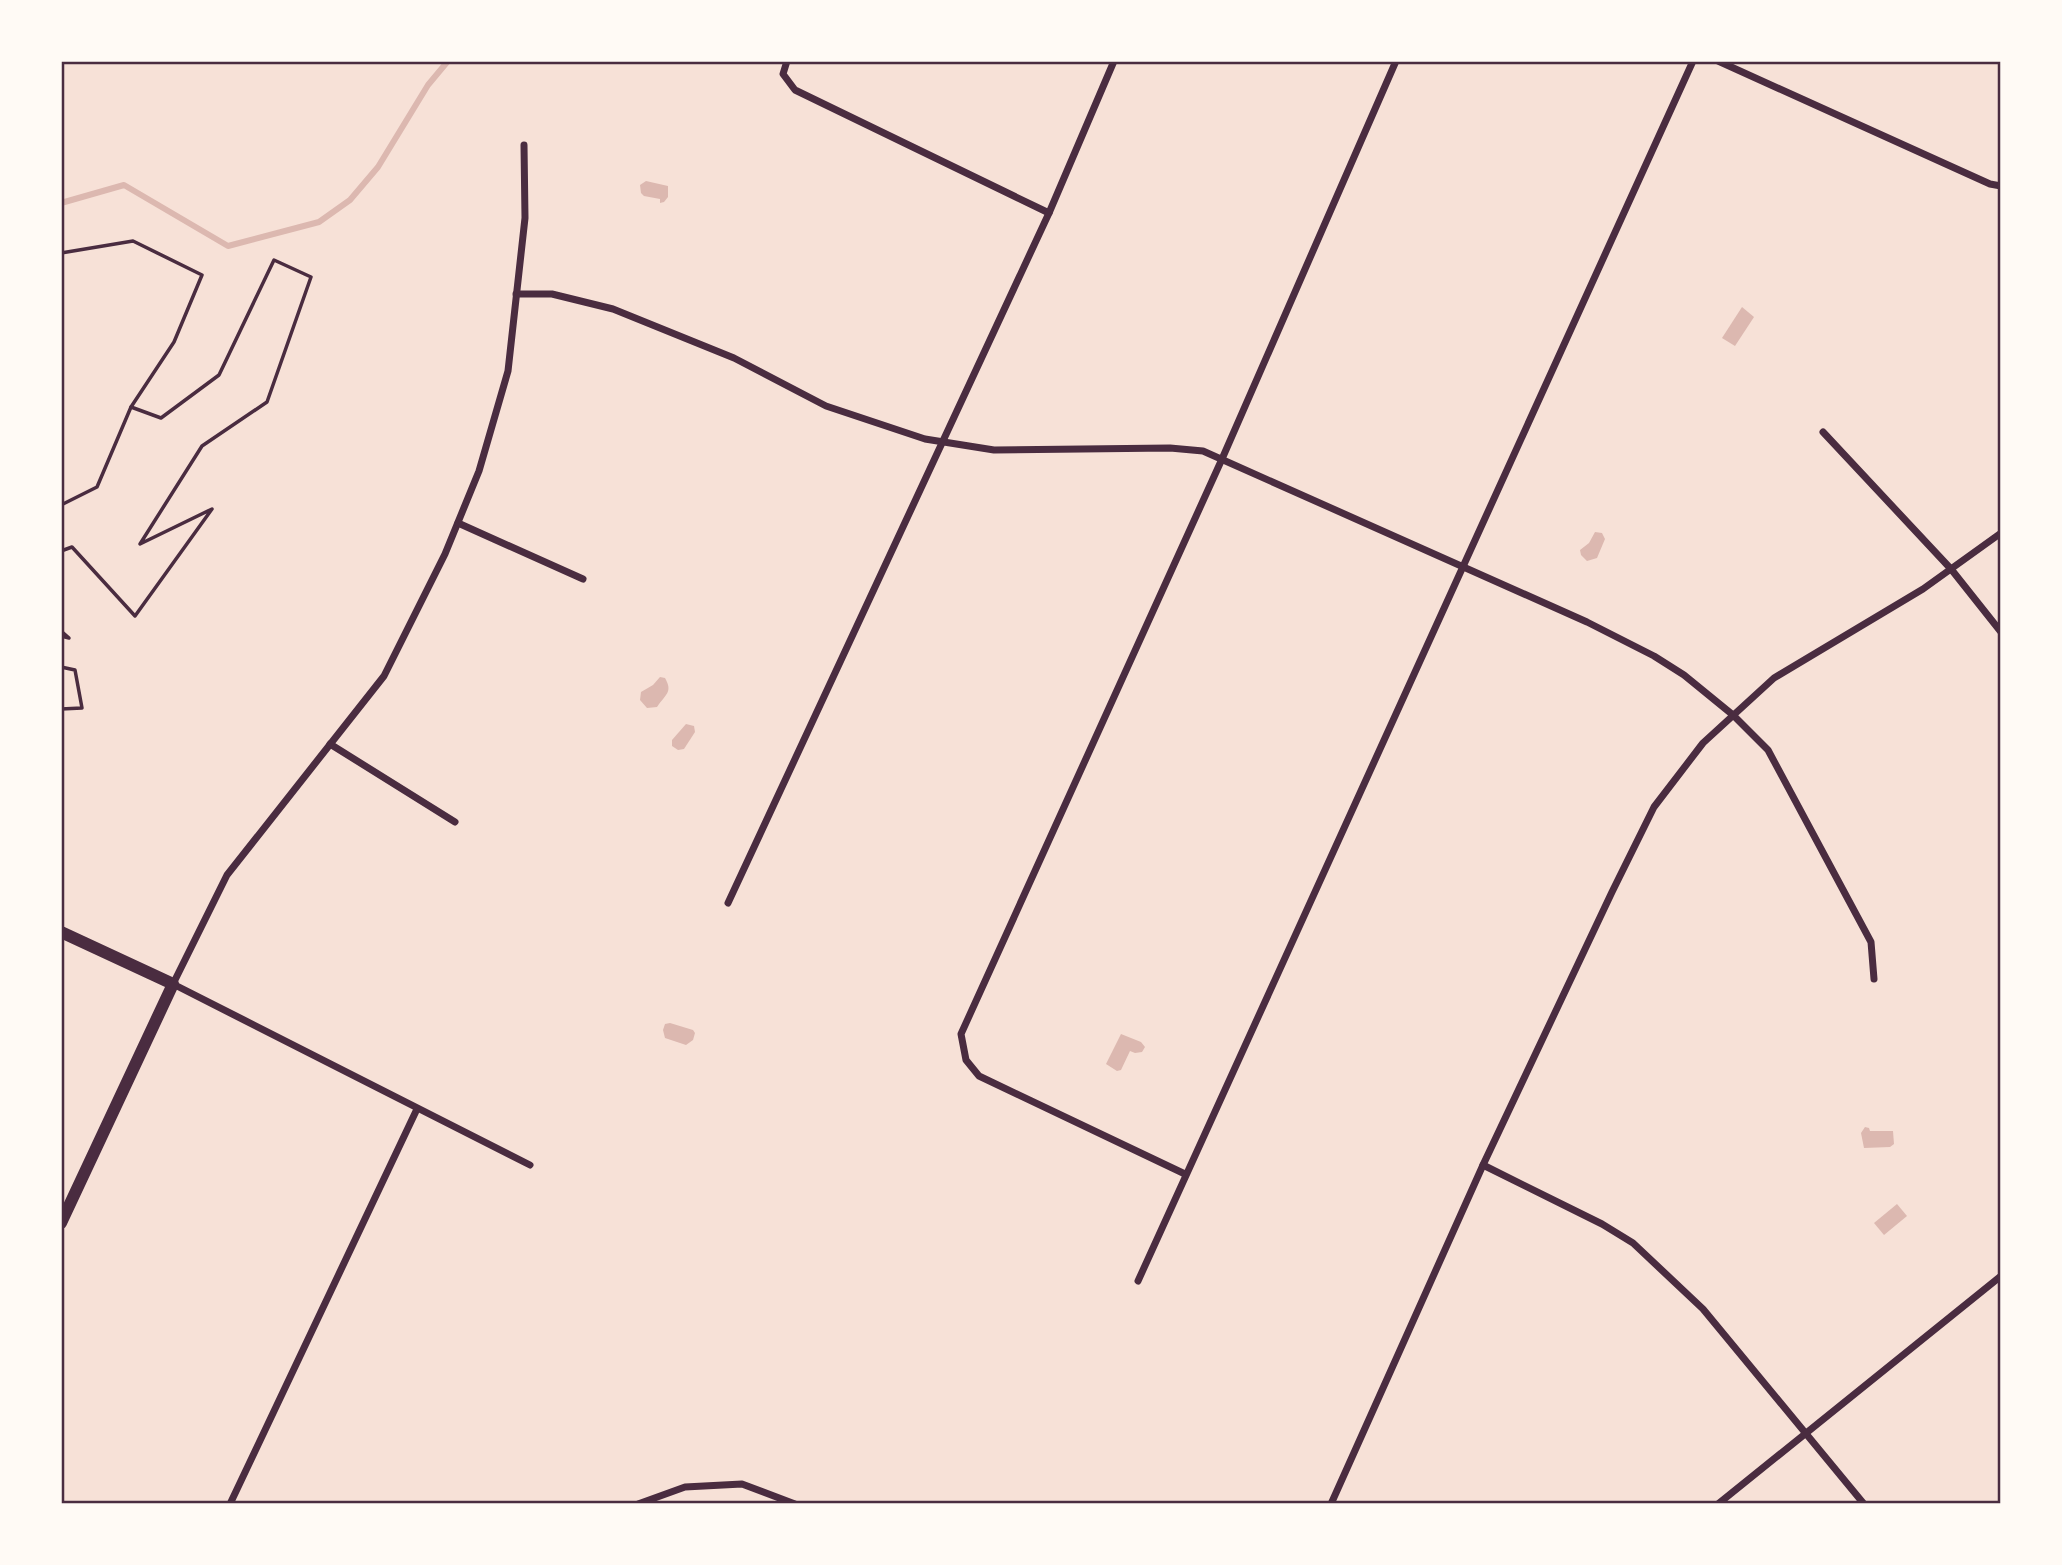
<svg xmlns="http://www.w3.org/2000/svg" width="2062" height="1565" font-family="'Open Sans',sans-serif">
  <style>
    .water { fill: #dcb8b0 }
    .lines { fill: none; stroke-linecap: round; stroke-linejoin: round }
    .stream { stroke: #dcb8b0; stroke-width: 6 }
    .path { stroke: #4a2c40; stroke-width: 3.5 }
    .minor { stroke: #4a2c40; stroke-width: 7 }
    .tertiary { stroke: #4a2c40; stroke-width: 12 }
    .neatline { fill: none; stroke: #4a2c40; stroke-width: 2.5 }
  </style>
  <rect width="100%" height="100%" fill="#f7e1d7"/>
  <g class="water">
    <polygon points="646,181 668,186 668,197 664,202 660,203 660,199 644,196 641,193 640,185"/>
    <polygon points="1742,307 1754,317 1735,346 1722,338"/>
    <polygon points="1595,532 1602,533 1605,539 1597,558 1587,561 1581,555 1580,550 1589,543"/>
    <path d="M 660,677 L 665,678 C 673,692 666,694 657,707 L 647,708 L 640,700 L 641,692 L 653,685 Z"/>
    <polygon points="686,724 694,726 695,732 684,749 678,750 672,746 672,740"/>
    <polygon points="670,1023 693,1030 695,1033 693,1040 686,1045 665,1038 663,1030 665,1024"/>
    <polygon points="1121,1034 1141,1042 1145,1047 1142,1052 1135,1053 1130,1051 1121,1070 1117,1071 1106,1064"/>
    <polygon points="1865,1127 1869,1128 1870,1131 1893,1131 1894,1144 1890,1147 1864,1148 1861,1133"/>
    <polygon points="1897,1204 1907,1216 1884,1235 1874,1223"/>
  </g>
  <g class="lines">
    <polyline class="stream" points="61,203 124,185 228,246 319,222 350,200 378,167 428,85 448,61"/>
    <g class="path">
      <polyline points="61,253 133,241 202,275 174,342 131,407 97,487 61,505"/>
      <polyline points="61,551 72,547 135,616 212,509 140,544 202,446 267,402 311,277 274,260 219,375 161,418 131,407"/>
      <polyline points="61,631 69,638 61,636"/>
      <polyline points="61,667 75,670 82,708 61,709"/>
    </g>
    <g class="minor">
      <polyline points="787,61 783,74 795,90 1049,213"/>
      <polyline points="1718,61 1990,184 2001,186"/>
      <polyline points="524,145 525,218 508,371 479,471 445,554 384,676 227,875 173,984 530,1165"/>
      <polyline points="516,294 552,294 613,309 734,358 826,406 925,439 994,450 1170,448 1203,451 1587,622 1654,656 1684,675 1733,715 1768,750 1871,942 1874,979"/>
      <polyline points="1823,432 1951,569 2001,632"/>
      <polyline points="458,523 583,579"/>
      <polyline points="330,744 455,822"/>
      <polyline points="728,903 1049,213 1114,61"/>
      <polyline points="1483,1165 1602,1224 1633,1243 1703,1309 1864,1504"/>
      <polyline points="1185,1174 979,1076 966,1060 961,1034 1222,459 1396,61"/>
      <polyline points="1138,1281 1693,61"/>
      <polyline points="230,1504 417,1109"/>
      <polyline points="638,1504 685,1487 742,1484 795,1504"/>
      <polyline points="1331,1504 1483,1165 1612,892 1654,807 1703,743 1774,678 1923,589 2001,533"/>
      <polyline points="1718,1504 2001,1276"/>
    </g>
    <polyline class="tertiary" points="61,932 173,984 61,1223"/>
  </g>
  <rect width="2062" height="1565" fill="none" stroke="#fffaf5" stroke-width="126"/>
  <rect x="63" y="63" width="1936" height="1439" class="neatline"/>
</svg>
